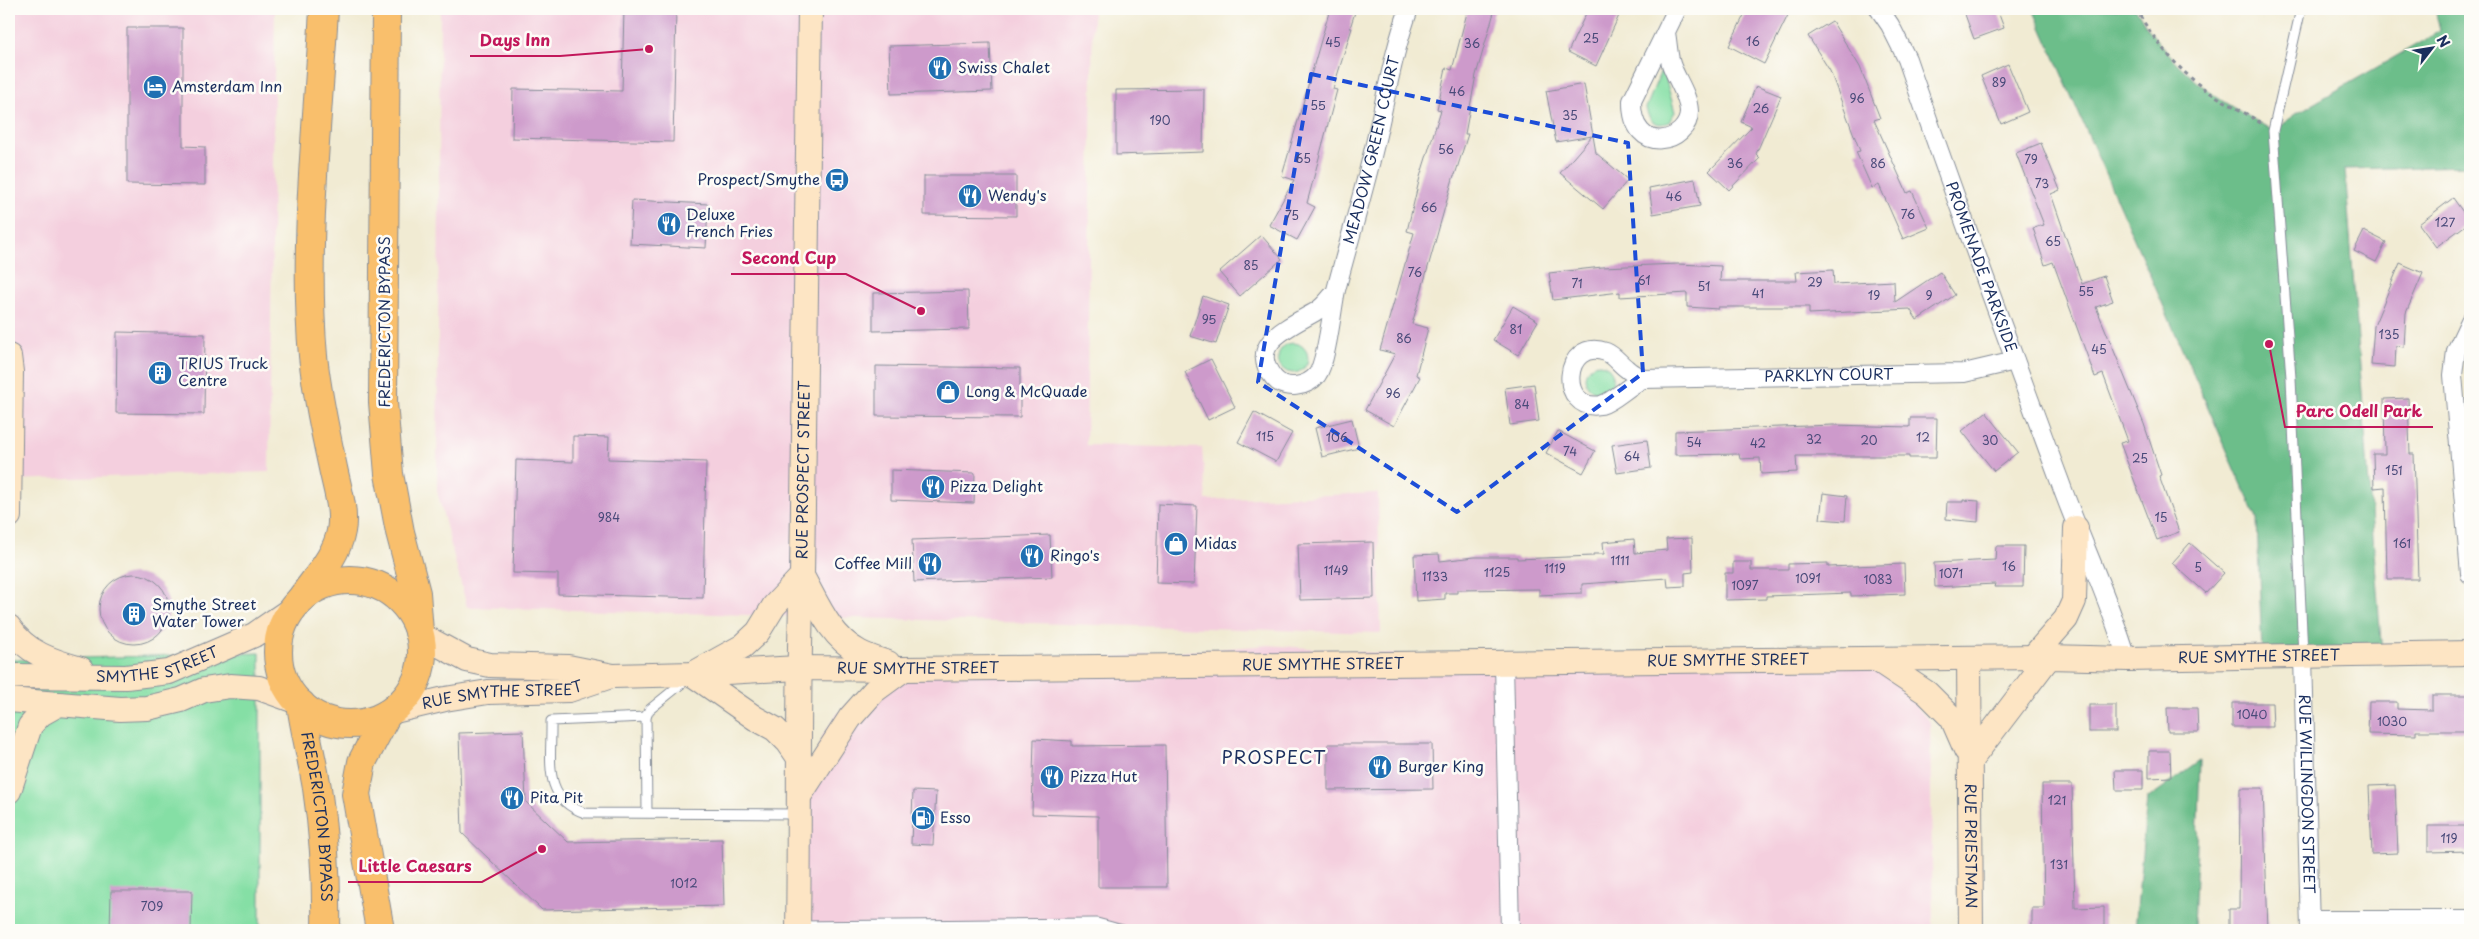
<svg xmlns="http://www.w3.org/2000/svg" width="2479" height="939" font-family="'Playpen Sans',sans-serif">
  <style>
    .built { fill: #f4cfde }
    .green { fill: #85dfa5; stroke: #508782 }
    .forest { fill: #6cbe8a; stroke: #447674 }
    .building { fill: #cd9acb }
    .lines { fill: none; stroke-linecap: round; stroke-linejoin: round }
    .lane-casing { stroke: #868d98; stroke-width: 11 }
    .street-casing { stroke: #868d98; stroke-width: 20 }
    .secondary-casing { stroke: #868d98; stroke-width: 26 }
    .highway-casing { stroke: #868d98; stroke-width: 30 }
    .path { stroke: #868d98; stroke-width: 3; stroke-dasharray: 4 4; stroke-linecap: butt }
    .lane { stroke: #fff; stroke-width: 9 }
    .street { stroke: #fff; stroke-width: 18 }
    .secondary { stroke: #fde5c4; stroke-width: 24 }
    .highway { stroke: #f9bf6c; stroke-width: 28 }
    .marked { fill: none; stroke: #1d4ed8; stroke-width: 4; stroke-dasharray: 10 6; stroke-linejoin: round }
    .labels { text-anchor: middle; stroke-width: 5; stroke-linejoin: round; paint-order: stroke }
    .number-label { font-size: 12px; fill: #484a79 }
    .poi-label { font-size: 15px; fill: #1b2f5e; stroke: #fdfcf7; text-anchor: start }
    .street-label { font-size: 15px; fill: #1b2f5e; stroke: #fdfcf7 }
    .quarter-label { font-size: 18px; letter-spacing: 1px; fill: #1b2f5e; stroke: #fdfcf7 }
    .leader { fill: none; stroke: #c2185b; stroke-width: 2 }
    .callout-dot { fill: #c2185b; stroke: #fdfcf7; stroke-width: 2 }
    .callout-label { font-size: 16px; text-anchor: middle; font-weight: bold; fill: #c2185b; stroke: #fdfcf7; stroke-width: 5; stroke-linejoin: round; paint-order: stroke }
  </style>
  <rect width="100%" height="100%" fill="#fdfcf7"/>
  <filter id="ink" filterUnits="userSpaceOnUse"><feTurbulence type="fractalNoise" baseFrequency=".02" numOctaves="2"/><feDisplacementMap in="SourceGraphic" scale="10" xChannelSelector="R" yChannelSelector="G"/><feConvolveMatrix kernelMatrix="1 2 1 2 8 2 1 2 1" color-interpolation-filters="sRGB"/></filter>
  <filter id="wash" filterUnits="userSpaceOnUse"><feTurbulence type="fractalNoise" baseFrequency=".0096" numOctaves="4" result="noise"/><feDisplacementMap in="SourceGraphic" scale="20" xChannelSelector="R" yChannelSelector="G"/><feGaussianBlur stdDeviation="1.12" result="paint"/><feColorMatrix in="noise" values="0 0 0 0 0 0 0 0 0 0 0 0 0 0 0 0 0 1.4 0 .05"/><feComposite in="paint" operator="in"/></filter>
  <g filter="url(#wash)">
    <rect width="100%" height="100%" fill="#f1ebd3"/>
    <g class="built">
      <polygon points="9,9 275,9 269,472 9,480"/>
      <polygon points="440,9 1093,9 1086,445 1202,448 1206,500 1378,493 1381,633 467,607 437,491"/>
      <polygon points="1268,645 1504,663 1876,659 1930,722 1933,930 798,930 804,783 823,735 838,713 859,694 909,674"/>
    </g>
    <g class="green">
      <path d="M 1660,73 L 1664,73 L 1675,112 L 1669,122 C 1656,127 1649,122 1646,108 Z"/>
      <circle cx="1293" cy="358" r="15"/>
      <circle cx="1599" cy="378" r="14"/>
      <polygon points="260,653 260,930 9,930 9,660"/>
    </g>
    <g class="forest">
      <path d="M 2033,9 L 2136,9 C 2154,42 2180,69 2210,92 C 2229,107 2253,118 2273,131 L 2299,112 L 2440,31 L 2435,9 L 2470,9 L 2470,166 L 2345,169 L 2382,655 L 2262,656 L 2257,519 Z"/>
      <polygon points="2200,761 2194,930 2135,930 2147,799"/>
    </g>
    <g id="blocks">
      <g class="building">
        <polygon points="624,9 676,9 673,142 512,138 513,89 622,91"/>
        <polygon points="1330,9 1356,9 1350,28 1352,28 1333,89 1337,90 1307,203 1315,207 1297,240 1269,225 1294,180 1282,176"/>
        <polygon points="1468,9 1495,9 1476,75 1465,134 1468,134 1455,175 1454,175 1412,324 1428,328 1416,375 1420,377 1394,426 1365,410 1395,354 1380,350 1414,233 1407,231 1420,177 1441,110 1437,109 1446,68 1452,70"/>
        <polygon points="1588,9 1622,9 1596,66 1568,52"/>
        <polygon points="1747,9 1791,9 1764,64 1729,46"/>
        <polygon points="1963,9 1997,9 2004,28 1974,39"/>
        <polygon points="1832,21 1860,67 1880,118 1874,120 1907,193 1912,191 1929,228 1903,239 1879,185 1872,188 1856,152 1860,151 1830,71 1808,36"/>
        <polygon points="127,28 183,28 183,146 205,147 205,185 127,184"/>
        <polygon points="990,43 992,91 891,94 889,46"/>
        <polygon points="2008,64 2028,112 2001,124 1981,76"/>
        <polygon points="1584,84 1596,153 1628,180 1603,209 1560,173 1592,136 1556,142 1546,91"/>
        <polygon points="1756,86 1781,96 1756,154 1760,158 1729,190 1709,171 1752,127 1741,122"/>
        <polygon points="1204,89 1203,152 1116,155 1116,90"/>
        <polygon points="2041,143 2060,190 2051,194 2082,284 2104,276 2113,301 2096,307 2144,424 2161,475 2159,476 2179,532 2157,540 2120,443 2128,441 2103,374 2095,377 2053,262 2045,265 2033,228 2044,225 2016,153"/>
        <polygon points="924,176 1016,176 1016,216 924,215"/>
        <polygon points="1695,179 1700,206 1653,214 1649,188"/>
        <polygon points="2453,198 2470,222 2436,247 2419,224"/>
        <polygon points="632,200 708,204 706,248 630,244"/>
        <polygon points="2364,231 2386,242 2376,262 2354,251"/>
        <polygon points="1261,235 1282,259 1240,296 1219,272"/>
        <polygon points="2400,263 2423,273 2406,313 2404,347 2396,346 2395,367 2371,365 2374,326"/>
        <polygon points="1678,264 1721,266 1720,281 1797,281 1796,272 1833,270 1834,284 1894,281 1895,302 1940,272 1955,295 1917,320 1910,309 1809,314 1809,307 1718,307 1718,309 1687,307 1687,293 1620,297 1620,292 1553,300 1549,273 1602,267"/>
        <polygon points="968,291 969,329 873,331 873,293"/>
        <polygon points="1203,296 1229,305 1216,344 1190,336"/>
        <polygon points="1513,306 1538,321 1518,355 1493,340"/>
        <polygon points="117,332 205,334 204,414 116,413"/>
        <polygon points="1211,359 1235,407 1208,420 1185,372"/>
        <polygon points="876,366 1020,368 1020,417 876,416"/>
        <polygon points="1534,384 1539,421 1510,425 1505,388"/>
        <polygon points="2408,398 2410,454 2414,454 2418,579 2387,579 2385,487 2374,488 2373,454 2385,454 2384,399"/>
        <polygon points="1254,412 1292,433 1276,462 1238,442"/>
        <polygon points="1986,412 2018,452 1994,471 1962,431"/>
        <polygon points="1910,418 1937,418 1936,458 1909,458 1909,456 1796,456 1797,472 1761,474 1760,458 1740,459 1739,454 1675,455 1675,431 1833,425 1910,427"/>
        <polygon points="1352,419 1359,448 1322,457 1315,428"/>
        <polygon points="1558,431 1595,451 1583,473 1546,453"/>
        <polygon points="573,436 609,437 608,459 706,462 703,598 558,594 558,574 513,573 516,460 573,462"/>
        <polygon points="1647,440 1651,468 1617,473 1612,445"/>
        <polygon points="891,470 975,473 974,503 891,500"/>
        <polygon points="1823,493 1847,496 1845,521 1820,519"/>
        <polygon points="1963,500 1979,501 1978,522 1946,519 1947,502 1963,502"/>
        <polygon points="1158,504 1197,506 1194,584 1156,583"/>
        <polygon points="1050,535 1052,577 914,582 912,540"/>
        <polygon points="1692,538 1693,572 1685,573 1685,586 1668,587 1667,578 1582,584 1582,593 1539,595 1539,589 1457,590 1457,593 1445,593 1445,599 1416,601 1414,555 1439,554 1440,561 1475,557 1517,557 1517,559 1593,556 1593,554 1604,554 1603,542 1634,539 1635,553 1667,550 1666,539"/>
        <polygon points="1373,542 1374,598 1300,600 1298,544"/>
        <polygon points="2190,543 2224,573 2206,593 2172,563"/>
        <polygon points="1996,546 2024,546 2023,587 1994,587 1995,584 1935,587 1934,563 1995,560"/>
        <polygon points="1733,562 1751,562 1751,570 1788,570 1788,564 1828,563 1828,567 1904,564 1905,594 1851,596 1851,593 1766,596 1766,599 1725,600 1725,573 1733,573"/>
        <circle cx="134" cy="609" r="35"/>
        <polygon points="2432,695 2470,695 2470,731 2416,731 2416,735 2368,734 2369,702 2397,702 2397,709 2432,710"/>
        <polygon points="2232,703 2272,703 2273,727 2232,727"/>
        <rect x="2089" y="705" width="27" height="27"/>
        <polygon points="2167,708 2197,708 2198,732 2168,732"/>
        <polygon points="523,731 526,802 568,842 722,839 724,906 542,910 462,833 459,733"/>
        <polygon points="1034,739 1072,741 1072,746 1165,745 1167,887 1098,887 1098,816 1032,814"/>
        <polygon points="1328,744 1432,744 1433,789 1328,790"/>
        <polygon points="2149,751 2170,751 2171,777 2149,778"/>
        <polygon points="2115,770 2143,770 2143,790 2116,790"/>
        <polygon points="2042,784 2072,784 2075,908 2104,907 2104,930 2032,930 2032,908 2044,908"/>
        <polygon points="2395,785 2398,853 2372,854 2369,786"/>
        <polygon points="2240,788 2263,788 2268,930 2229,930 2229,909 2239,909"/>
        <polygon points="913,791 936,792 933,845 911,844"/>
        <polygon points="2428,826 2470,826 2470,851 2428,852"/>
        <polygon points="111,891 192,891 191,930 110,930"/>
      </g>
    </g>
  </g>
  <g filter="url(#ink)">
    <use href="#blocks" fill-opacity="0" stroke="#868d98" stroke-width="1"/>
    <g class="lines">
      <g class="lane-casing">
        <g id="lane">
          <polyline points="2301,9 2273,131 2291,378 2303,655"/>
          <path d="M 646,717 L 551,721 C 552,760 541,798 585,813 L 797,814"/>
          <polyline points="647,812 646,717 649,710 686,680"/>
          <polyline points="798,926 1097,923 1123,930"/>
        </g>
      </g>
      <g class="street-casing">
        <g id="street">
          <path id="s1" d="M 1879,9 L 1890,25 L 1907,59 C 1956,201 2008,342 2060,482 C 2081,541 2109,598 2127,659"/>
          <path d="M 1666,33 C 1668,43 1668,54 1671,64 C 1676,79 1688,94 1689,111 C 1690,143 1631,158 1632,101 L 1677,9"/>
          <path id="s2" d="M 1336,291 C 1330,298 1323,308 1315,312 C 1291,326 1245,344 1274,378 C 1285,391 1307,387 1317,375 C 1327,361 1332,309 1336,290 C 1348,244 1362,198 1373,152 C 1385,104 1392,55 1409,9"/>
          <polyline points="2470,321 2456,351 2453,375 2470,574"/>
          <path id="s3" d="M 1643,379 C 1638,376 1631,373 1627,369 C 1620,364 1614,355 1606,352 C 1562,336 1557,413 1601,405 C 1613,402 1629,385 1643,379 L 1964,373 L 2015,361"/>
          <path id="s4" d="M 2303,656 L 2310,930"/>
          <polyline points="1504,663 1510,930"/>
          <polyline points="2310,920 2470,920"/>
        </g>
      </g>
      <g class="secondary-casing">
        <g id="secondary">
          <polyline points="9,356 11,372 9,516"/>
          <path d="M 802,576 C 817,603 830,637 859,652 C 868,657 879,660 888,663"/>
          <path d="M 9,627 C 26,653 52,661 81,669"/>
          <path id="s5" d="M 421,635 L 467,660 L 490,665 L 568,667 L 613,676 L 692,674 L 798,668 L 904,669 L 2049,657 L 2127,659 L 2470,653"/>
          <polyline points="2033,657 2066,619 2074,601 2076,528"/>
          <path id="s6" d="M 1969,658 L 1971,930"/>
          <polyline points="1876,659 1927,693 1952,718 1966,750"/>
          <polyline points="698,671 743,646 758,632 774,606 802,576"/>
          <polyline points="692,674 755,718 775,729 788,742 799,758"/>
          <path id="s7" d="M 9,676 L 126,677 L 169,672 L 254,635 L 293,608"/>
          <polyline points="9,700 120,709 147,708 181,700 204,690 230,686 259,688 298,702"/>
          <path id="s8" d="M 390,712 L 445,699 L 488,692 L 569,690 L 611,676"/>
          <polyline points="1970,761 2049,657"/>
          <polyline points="9,791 30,726 41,714 59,704"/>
          <polyline points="800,795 850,718 874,691 904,669"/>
          <path id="s9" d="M 798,930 C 800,812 797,694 802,576 L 810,9"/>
        </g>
      </g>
      <g class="highway-casing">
        <g id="highway">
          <polyline points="386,9 383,402 389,474 400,532 416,593 419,632"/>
          <circle cx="350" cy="652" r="72"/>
          <path d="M 301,599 C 315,579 337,556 341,531 C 345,511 337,488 333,468 C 325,431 317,394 313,356 C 303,242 318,123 324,9"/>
          <path id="s10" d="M 301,704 C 305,732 312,759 317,788 C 324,835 327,882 326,930"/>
          <polyline points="380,930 356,794 362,762 387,714"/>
        </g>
      </g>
      <path class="path" d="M 2136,9 C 2154,41 2181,74 2212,94 C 2229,104 2246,113 2262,124"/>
      <use href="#lane" class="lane"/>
      <use href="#street" class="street"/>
      <use href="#secondary" class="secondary"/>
      <use href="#highway" class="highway"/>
    </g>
  </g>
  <path class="marked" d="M 1311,74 L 1628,143 L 1643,373 L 1457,512 L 1258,382 Z"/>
  <defs>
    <g id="restaurant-disc" transform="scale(1.25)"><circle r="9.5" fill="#1f6fb2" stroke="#fdfcf7"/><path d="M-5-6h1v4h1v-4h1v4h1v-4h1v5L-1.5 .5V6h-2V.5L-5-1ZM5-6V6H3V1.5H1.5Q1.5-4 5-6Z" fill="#fff"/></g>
    <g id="hotel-disc" transform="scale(1.25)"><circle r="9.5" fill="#1f6fb2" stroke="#fdfcf7"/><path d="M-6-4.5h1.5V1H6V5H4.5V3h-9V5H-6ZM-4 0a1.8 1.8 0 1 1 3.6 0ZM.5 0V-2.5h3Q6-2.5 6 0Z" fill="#fff"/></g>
    <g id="bus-disc" transform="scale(1.25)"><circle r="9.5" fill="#1f6fb2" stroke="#fdfcf7"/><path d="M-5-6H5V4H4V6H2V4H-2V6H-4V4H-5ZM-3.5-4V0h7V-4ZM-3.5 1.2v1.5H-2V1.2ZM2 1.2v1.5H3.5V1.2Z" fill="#fff"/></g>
    <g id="building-disc" transform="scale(1.25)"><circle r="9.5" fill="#1f6fb2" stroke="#fdfcf7"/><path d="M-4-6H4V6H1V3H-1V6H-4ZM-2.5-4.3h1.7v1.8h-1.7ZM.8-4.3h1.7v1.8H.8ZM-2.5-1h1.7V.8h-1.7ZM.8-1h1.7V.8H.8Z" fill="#fff"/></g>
    <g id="shop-disc" transform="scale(1.25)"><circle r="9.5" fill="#1f6fb2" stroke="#fdfcf7"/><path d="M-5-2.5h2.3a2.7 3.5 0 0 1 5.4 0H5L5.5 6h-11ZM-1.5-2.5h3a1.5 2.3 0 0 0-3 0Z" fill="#fff"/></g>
    <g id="fuel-disc" transform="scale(1.25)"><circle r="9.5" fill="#1f6fb2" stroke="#fdfcf7"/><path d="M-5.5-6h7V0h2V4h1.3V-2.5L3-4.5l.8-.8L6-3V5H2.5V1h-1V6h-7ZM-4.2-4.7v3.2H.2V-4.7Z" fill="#fff"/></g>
  </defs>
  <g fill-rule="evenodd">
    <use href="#restaurant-disc" x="940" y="68"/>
    <use href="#hotel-disc" x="155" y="87"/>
    <use href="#bus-disc" x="837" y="180"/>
    <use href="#restaurant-disc" x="970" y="196"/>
    <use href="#restaurant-disc" x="669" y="224"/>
    <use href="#building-disc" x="160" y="373"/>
    <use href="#shop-disc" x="948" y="392"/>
    <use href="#restaurant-disc" x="933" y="487"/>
    <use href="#shop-disc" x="1176" y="544"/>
    <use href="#restaurant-disc" x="1032" y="556"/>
    <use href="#restaurant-disc" x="930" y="564"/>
    <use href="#building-disc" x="134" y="614"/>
    <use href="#restaurant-disc" x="1380" y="767"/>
    <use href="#restaurant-disc" x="1052" y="777"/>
    <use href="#restaurant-disc" x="512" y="798"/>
    <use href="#fuel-disc" x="923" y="818"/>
  </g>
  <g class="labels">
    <g class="number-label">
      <text x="1591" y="43">25</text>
      <text x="1753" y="46">16</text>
      <text x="1333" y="47">45</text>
      <text x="1472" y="48">36</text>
      <text x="1999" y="87">89</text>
      <text x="1457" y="96">46</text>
      <text x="1857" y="103">96</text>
      <text x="1318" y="110">55</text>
      <text x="1761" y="113">26</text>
      <text x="1570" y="120">35</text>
      <text x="1160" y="125">190</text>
      <text x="1446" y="154">56</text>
      <text x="1303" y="163">65</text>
      <text x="2031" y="164">79</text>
      <text x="1735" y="168">36</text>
      <text x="1878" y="168">86</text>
      <text x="2042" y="188">73</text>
      <text x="1674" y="201">46</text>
      <text x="1429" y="212">66</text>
      <text x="1908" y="219">76</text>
      <text x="1292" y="220">75</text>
      <text x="2445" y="227">127</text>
      <text x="2053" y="246">65</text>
      <text x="1251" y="270">85</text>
      <text x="1415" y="277">76</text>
      <text x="1644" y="285">61</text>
      <text x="1815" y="287">29</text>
      <text x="1577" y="288">71</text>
      <text x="1704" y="291">51</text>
      <text x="2086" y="296">55</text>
      <text x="1758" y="298">41</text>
      <text x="1874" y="300">19</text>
      <text x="1929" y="300">9</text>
      <text x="1209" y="324">95</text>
      <text x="1516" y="334">81</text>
      <text x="2389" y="339">135</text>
      <text x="1404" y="343">86</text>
      <text x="2099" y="354">45</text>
      <text x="1393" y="398">96</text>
      <text x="1522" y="409">84</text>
      <text x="1265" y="441">115</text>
      <text x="1337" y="442">106</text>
      <text x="1923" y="442">12</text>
      <text x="1814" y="444">32</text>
      <text x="1869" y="445">20</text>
      <text x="1990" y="445">30</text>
      <text x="1694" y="447">54</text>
      <text x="1758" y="448">42</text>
      <text x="1570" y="456">74</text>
      <text x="1632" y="461">64</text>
      <text x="2140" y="463">25</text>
      <text x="2394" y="475">151</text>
      <text x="609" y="522">984</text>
      <text x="2161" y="522">15</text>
      <text x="2402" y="548">161</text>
      <text x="1620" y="565">1111</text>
      <text x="2009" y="571">16</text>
      <text x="2198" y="572">5</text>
      <text x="1555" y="573">1119</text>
      <text x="1336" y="575">1149</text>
      <text x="1497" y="577">1125</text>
      <text x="1951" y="578">1071</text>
      <text x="1435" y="581">1133</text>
      <text x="1808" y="583">1091</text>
      <text x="1878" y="584">1083</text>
      <text x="1745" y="590">1097</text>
      <text x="2252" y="719">1040</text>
      <text x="2392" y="726">1030</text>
      <text x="2057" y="805">121</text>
      <text x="2449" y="843">119</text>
      <text x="2059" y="869">131</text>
      <text x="684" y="888">1012</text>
      <text x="152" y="911">709</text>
    </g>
    <g class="poi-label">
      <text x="958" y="73">Swiss Chalet</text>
      <text x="172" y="92">Amsterdam Inn</text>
      <text x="820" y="185" text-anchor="end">Prospect/Smythe</text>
      <text x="988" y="201">Wendy's</text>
      <text x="686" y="220">Deluxe<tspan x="686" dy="17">French Fries</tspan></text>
      <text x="178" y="369">TRIUS Truck<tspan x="178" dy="17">Centre</tspan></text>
      <text x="966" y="397">Long &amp; McQuade</text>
      <text x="950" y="492">Pizza Delight</text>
      <text x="1194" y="549">Midas</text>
      <text x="1050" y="561">Ringo's</text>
      <text x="912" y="569" text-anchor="end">Coffee Mill</text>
      <text x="152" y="610">Smythe Street<tspan x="152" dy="17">Water Tower</tspan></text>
      <text x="1398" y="772">Burger King</text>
      <text x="1070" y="782">Pizza Hut</text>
      <text x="530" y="803">Pita Pit</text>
      <text x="940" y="823">Esso</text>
    </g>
    <g class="street-label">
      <text dy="5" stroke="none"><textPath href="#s2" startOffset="404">MEADOW GREEN COURT</textPath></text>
      <text dy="5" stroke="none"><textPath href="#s1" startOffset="278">PROMENADE PARKSIDE</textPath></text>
      <text transform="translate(385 322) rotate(-90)" y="5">FREDERICTON BYPASS</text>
      <text dy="5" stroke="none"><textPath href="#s3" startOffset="382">PARKLYN COURT</textPath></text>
      <text dy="5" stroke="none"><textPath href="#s9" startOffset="460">RUE PROSPECT STREET</textPath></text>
      <text dy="5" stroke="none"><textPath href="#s5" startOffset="1846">RUE SMYTHE STREET</textPath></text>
      <text dy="5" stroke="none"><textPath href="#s5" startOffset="1315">RUE SMYTHE STREET</textPath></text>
      <text dy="5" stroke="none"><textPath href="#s7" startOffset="150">SMYTHE STREET</textPath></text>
      <text dy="5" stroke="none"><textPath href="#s5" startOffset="910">RUE SMYTHE STREET</textPath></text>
      <text dy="5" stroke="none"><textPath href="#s5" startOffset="505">RUE SMYTHE STREET</textPath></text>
      <text dy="5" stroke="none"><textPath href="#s8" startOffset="114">RUE SMYTHE STREET</textPath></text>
      <text dy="5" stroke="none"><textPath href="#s4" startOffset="138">RUE WILLINGDON STREET</textPath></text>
      <text dy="5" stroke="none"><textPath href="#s10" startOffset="114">FREDERICTON BYPASS</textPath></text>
      <text dy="5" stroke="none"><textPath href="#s6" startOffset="188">RUE PRIESTMAN</textPath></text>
    </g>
    <g class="quarter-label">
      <text x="1274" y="764">PROSPECT</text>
    </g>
  </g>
  <path class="leader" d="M649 49L560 56H470M921 311L846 274H731M2269 344L2285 427H2433M542 849L482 882H348"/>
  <g class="callout-dot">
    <circle cx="649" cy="49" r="5"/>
    <circle cx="921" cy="311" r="5"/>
    <circle cx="2269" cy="344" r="5"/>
    <circle cx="542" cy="849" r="5"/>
  </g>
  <g class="callout-label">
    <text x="515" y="46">Days Inn</text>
    <text x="789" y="264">Second Cup</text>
    <text x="2359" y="417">Parc Odell Park</text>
    <text x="415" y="872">Little Caesars</text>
  </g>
  <rect width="2479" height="939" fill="none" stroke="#fdfcf7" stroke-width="30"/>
  <g transform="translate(2432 48) rotate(59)" stroke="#fdfcf7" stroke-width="4" paint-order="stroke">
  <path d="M0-4L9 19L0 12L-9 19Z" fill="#1b2f5e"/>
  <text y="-8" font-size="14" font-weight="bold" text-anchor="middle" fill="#1b2f5e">N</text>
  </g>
</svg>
